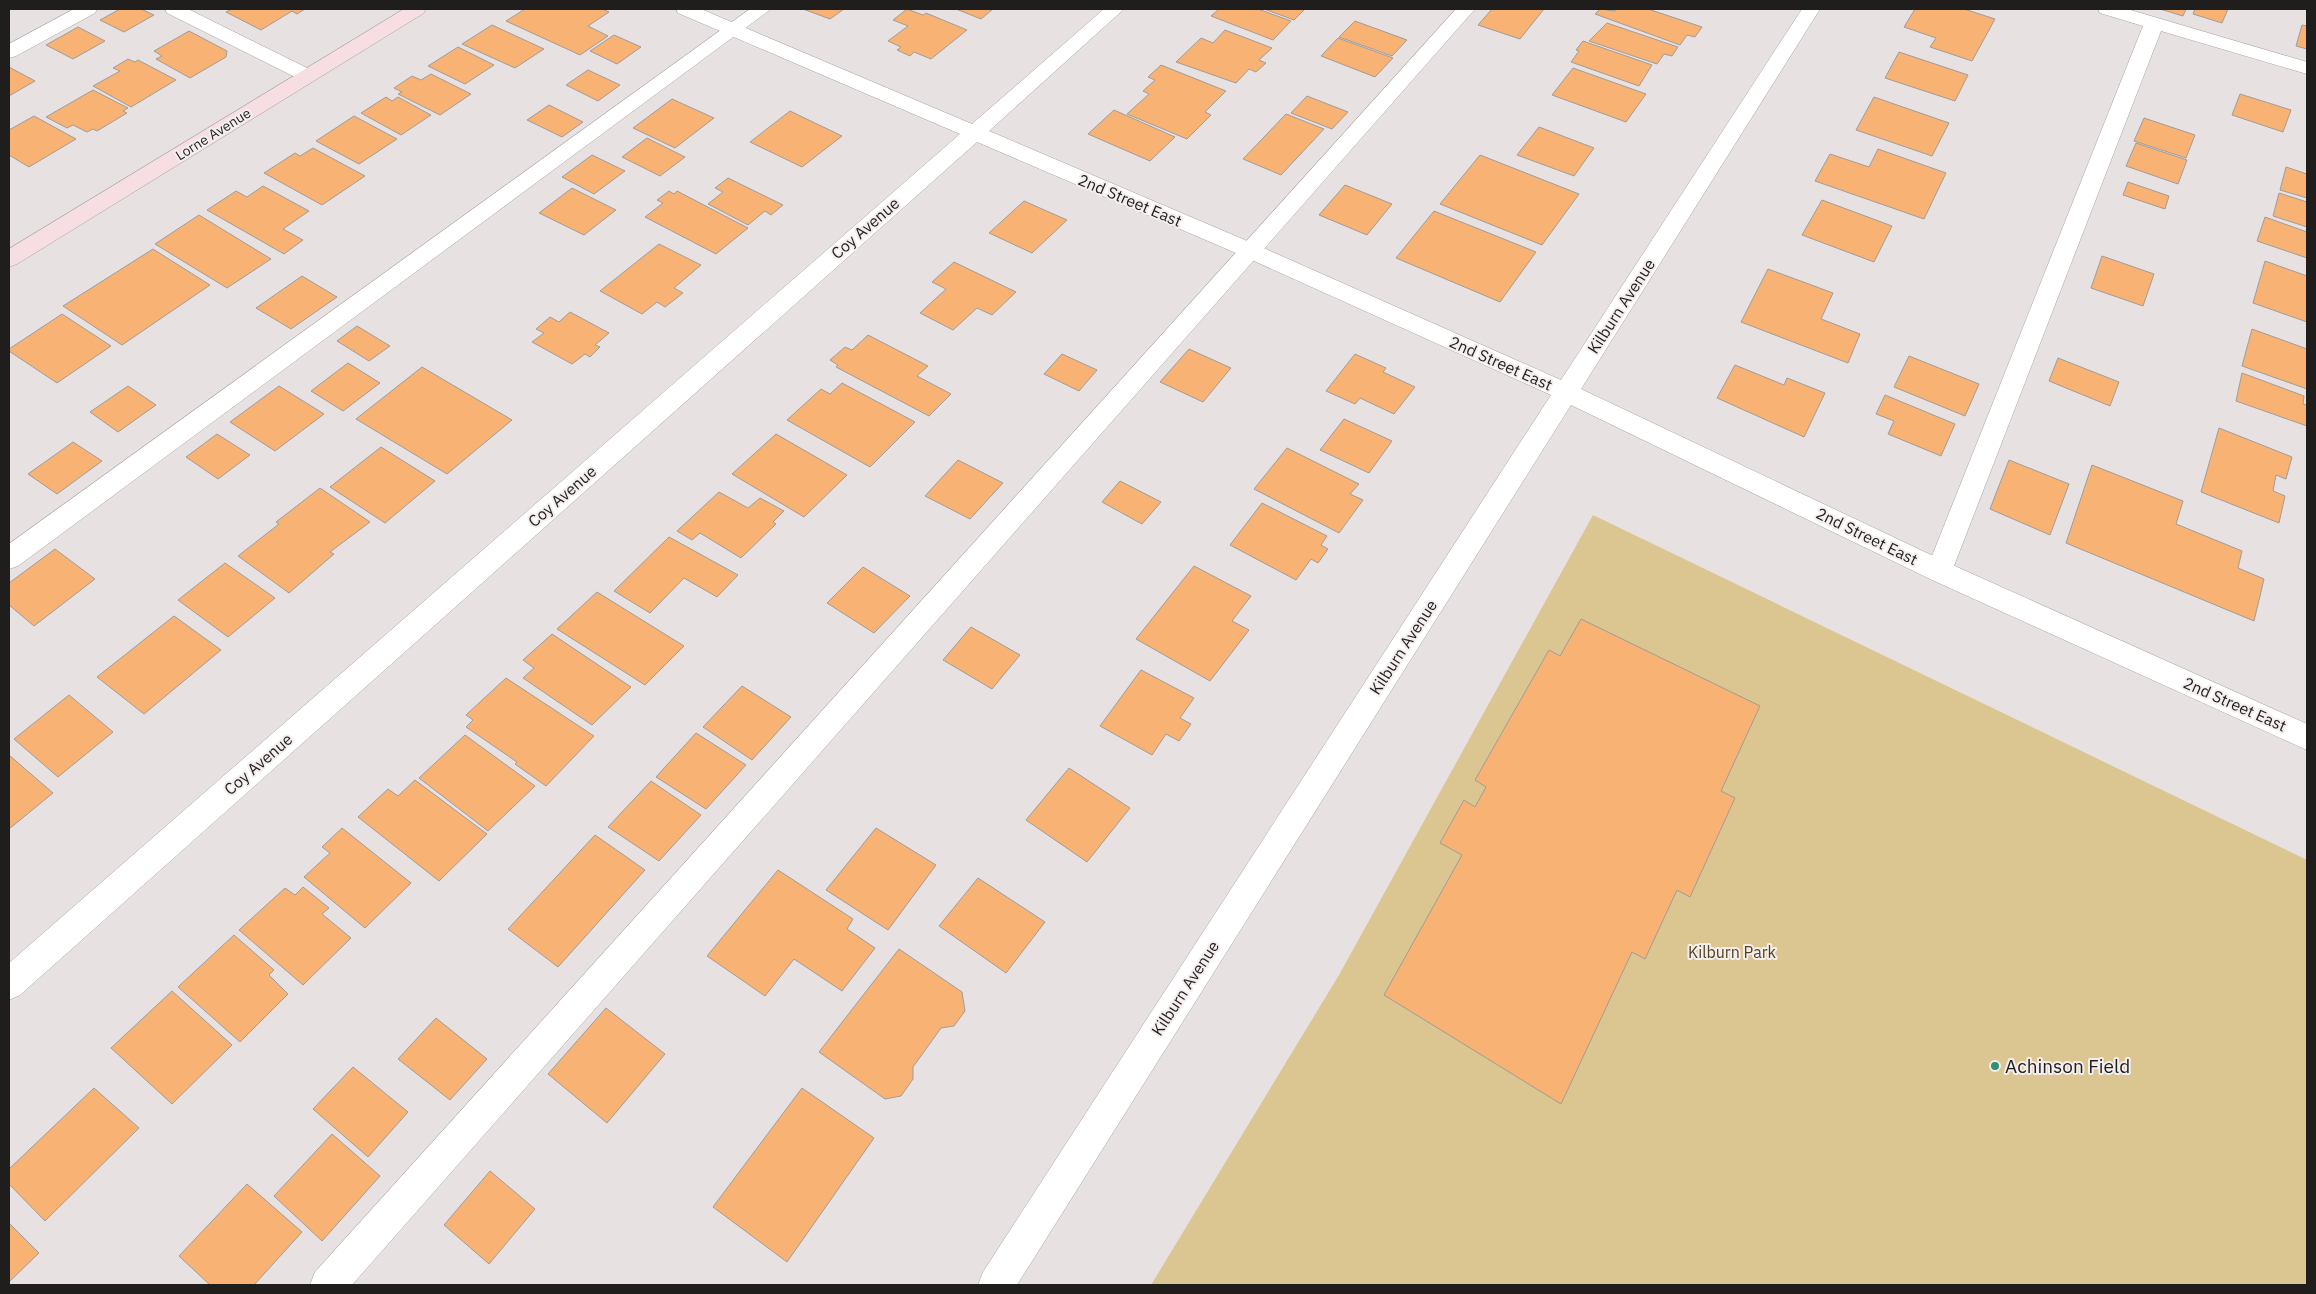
<svg xmlns="http://www.w3.org/2000/svg" width="2316" height="1294" font-family="'IBM Plex Sans',sans-serif">
  <style>
    .green { fill: #dbc591 }
    .building { fill: #f8b273; stroke: #a09c9a }
    .lines { fill: none; stroke-linecap: round; stroke-linejoin: round }
    .lane-casing { stroke: #a8a4a2; stroke-width: 1 }
    .street-casing { stroke: #a8a4a2; stroke-width: 1 }
    .secondary-casing { stroke: #a8a4a2; stroke-width: 1 }
    .lane { fill: #fff; fill-rule: evenodd }
    .street { fill: #fff; fill-rule: evenodd }
    .secondary { fill: #f7dee2; fill-rule: evenodd }
    .poi-dot { fill: #2d926e; stroke: #f4efee; stroke-width: 2 }
    .labels { text-anchor: middle; stroke-width: 4; stroke-linejoin: round; paint-order: stroke }
    .far-street-label { font-size: 14px; fill: #1f1e1d; stroke: #f4efee }
    .street-label { font-size: 16px; fill: #1f1e1d; stroke: #f4efee }
    .park-label { font-size: 16px; fill: #51421c; stroke: #f4efee }
    .near-poi-label { font-size: 19px; fill: #1f1e1d; stroke: #f4efee; text-anchor: start }
  </style>
  <rect width="100%" height="100%" fill="#e7e2e1"/>
  <polygon class="green" points="1593,515 2307,860 2307,1285 1151,1285 1339,975"/>
  <g class="building">
    <polygon points="120,9 141,9 154,15 124,32 100,20"/>
    <polygon points="232,9 305,9 297,14 292,11 261,30 226,12"/>
    <polygon points="525,9 602,9 609,12 588,26 608,36 580,55 506,21"/>
    <polygon points="803,9 844,9 830,19"/>
    <polygon points="907,9 923,15 926,13 967,30 931,59 914,52 910,56 897,50 901,47 888,41 908,26 893,20"/>
    <polygon points="956,9 993,9 981,19"/>
    <polygon points="1219,9 1258,9 1291,21 1273,40 1211,16"/>
    <polygon points="1264,9 1305,9 1294,20"/>
    <polygon points="1492,9 1544,9 1520,39 1478,25"/>
    <polygon points="1600,9 1615,11 1616,9 1648,9 1702,27 1695,37 1687,35 1680,45 1595,14"/>
    <polygon points="1915,9 1964,9 1995,19 1972,61 1930,47 1936,38 1904,27"/>
    <polygon points="2160,9 2186,9 2183,16"/>
    <polygon points="2195,9 2228,9 2222,23 2193,14"/>
    <polygon points="1355,21 1407,40 1392,56 1339,37"/>
    <polygon points="1607,23 1678,47 1672,56 1664,54 1657,64 1589,41"/>
    <polygon points="492,25 544,49 515,68 462,44"/>
    <polygon points="2302,25 2307,26 2307,49 2296,46"/>
    <polygon points="78,27 105,41 73,59 46,45"/>
    <polygon points="1225,30 1272,48 1259,60 1266,63 1256,72 1249,69 1236,83 1176,62 1201,38 1213,43"/>
    <polygon points="189,31 227,51 226,57 190,78 156,59 162,56 154,51"/>
    <polygon points="614,35 641,47 617,64 590,51"/>
    <polygon points="1338,38 1393,58 1375,77 1321,56"/>
    <polygon points="1583,41 1652,65 1639,86 1571,62 1579,51 1576,50"/>
    <polygon points="458,47 494,65 465,84 428,66"/>
    <polygon points="1899,52 1968,75 1955,101 1885,78"/>
    <polygon points="128,59 135,62 138,60 176,80 131,107 93,86 120,71 113,68"/>
    <polygon points="1161,65 1226,91 1205,112 1211,115 1187,139 1127,114 1149,94 1143,91 1155,80 1148,77"/>
    <polygon points="9,67 35,81 9,96"/>
    <polygon points="1573,68 1646,94 1626,122 1552,95"/>
    <polygon points="588,70 620,85 598,101 566,85"/>
    <polygon points="431,74 471,94 440,115 398,94 402,92 394,88 412,76 421,80"/>
    <polygon points="93,90 128,108 123,111 127,113 97,131 93,129 87,132 73,125 67,128 46,117"/>
    <polygon points="2240,94 2291,110 2283,132 2232,115"/>
    <polygon points="1307,96 1348,112 1332,129 1291,113"/>
    <polygon points="386,97 392,101 398,97 431,115 401,135 361,113"/>
    <polygon points="1874,97 1949,123 1932,156 1856,130"/>
    <polygon points="672,99 714,118 675,148 633,128"/>
    <polygon points="549,105 583,122 562,137 527,120"/>
    <polygon points="1114,110 1175,137 1150,161 1088,134"/>
    <polygon points="790,111 842,136 802,167 750,142"/>
    <polygon points="1286,114 1324,129 1281,175 1243,159"/>
    <polygon points="34,116 76,139 29,167 9,155 9,130"/>
    <polygon points="354,116 397,139 359,164 316,141"/>
    <polygon points="2144,118 2195,135 2186,158 2134,141"/>
    <polygon points="1539,127 1594,148 1574,176 1517,155"/>
    <polygon points="647,138 685,157 660,176 622,157"/>
    <polygon points="2136,143 2187,160 2178,184 2126,166"/>
    <polygon points="313,148 365,176 322,205 264,173 295,153 300,156"/>
    <polygon points="1878,149 1946,173 1924,219 1815,181 1830,154 1869,167"/>
    <polygon points="592,155 625,171 594,194 562,177"/>
    <polygon points="1480,155 1579,194 1542,245 1440,204"/>
    <polygon points="2286,167 2307,174 2307,198 2280,190"/>
    <polygon points="728,178 783,205 771,215 765,211 748,225 708,204 723,192 715,188"/>
    <polygon points="2128,182 2169,196 2165,209 2123,195"/>
    <polygon points="1345,185 1392,204 1367,235 1319,215"/>
    <polygon points="263,186 309,211 283,229 303,240 284,254 207,210 236,191 247,197"/>
    <polygon points="572,188 616,210 584,235 539,213"/>
    <polygon points="669,191 674,194 677,191 748,228 716,254 645,217 663,203 657,200"/>
    <polygon points="2279,193 2307,202 2307,227 2273,216"/>
    <polygon points="1822,200 1892,226 1874,262 1802,235"/>
    <polygon points="1024,201 1067,220 1032,253 989,233"/>
    <polygon points="1434,211 1536,252 1500,302 1396,258"/>
    <polygon points="199,215 271,259 227,288 155,244"/>
    <polygon points="2265,217 2307,232 2307,258 2257,241"/>
    <polygon points="659,244 701,265 674,288 683,293 665,307 657,302 642,314 600,291"/>
    <polygon points="153,249 210,285 122,345 63,306"/>
    <polygon points="2102,256 2154,274 2143,306 2091,288"/>
    <polygon points="2265,261 2307,276 2307,322 2253,303"/>
    <polygon points="954,262 1016,292 992,315 977,308 953,330 920,313 946,289 932,282"/>
    <polygon points="1768,269 1833,293 1821,319 1860,334 1848,363 1741,322"/>
    <polygon points="302,276 337,297 291,329 256,308"/>
    <polygon points="570,312 609,333 595,345 600,347 590,357 585,354 572,364 532,342 544,333 536,329 550,317 559,322"/>
    <polygon points="62,314 111,346 57,383 9,351 9,349"/>
    <polygon points="357,326 390,346 369,361 337,341"/>
    <polygon points="2252,329 2307,349 2307,389 2242,366"/>
    <polygon points="868,335 928,366 917,376 951,394 929,416 836,367 838,365 830,360 845,347 852,350"/>
    <polygon points="1189,349 1231,368 1203,402 1160,382"/>
    <polygon points="1062,354 1097,370 1079,391 1044,374"/>
    <polygon points="1355,354 1386,368 1383,372 1415,387 1394,414 1360,398 1355,404 1326,391"/>
    <polygon points="1909,356 1979,384 1965,416 1894,387"/>
    <polygon points="2058,358 2119,382 2110,406 2049,381"/>
    <polygon points="348,363 380,383 343,411 311,391"/>
    <polygon points="1735,365 1784,385 1787,378 1825,393 1804,437 1717,398"/>
    <polygon points="422,367 512,420 447,474 356,419"/>
    <polygon points="2242,373 2304,396 2303,404 2307,405 2307,426 2236,401"/>
    <polygon points="842,383 915,422 870,467 787,420 821,389 830,394"/>
    <polygon points="128,386 156,405 118,432 90,412"/>
    <polygon points="279,386 324,414 275,451 230,422"/>
    <polygon points="1885,395 1955,424 1941,456 1888,434 1894,421 1876,414"/>
    <polygon points="1344,419 1392,441 1369,473 1320,450"/>
    <polygon points="2219,428 2292,457 2286,479 2276,475 2273,491 2285,496 2279,523 2201,492"/>
    <polygon points="217,434 250,455 218,479 186,457"/>
    <polygon points="776,434 847,475 804,517 732,474"/>
    <polygon points="73,442 102,461 57,494 28,474"/>
    <polygon points="381,447 435,481 385,523 330,487"/>
    <polygon points="1287,448 1359,484 1350,494 1363,500 1339,533 1254,489"/>
    <polygon points="958,460 1003,483 970,519 925,496"/>
    <polygon points="2009,460 2069,484 2050,535 1990,509"/>
    <polygon points="2092,465 2183,501 2176,524 2242,551 2238,568 2264,579 2254,621 2066,543"/>
    <polygon points="1120,481 1161,502 1142,524 1102,502"/>
    <polygon points="320,488 370,522 330,552 334,554 289,593 238,556 279,524 276,522"/>
    <polygon points="719,492 748,508 760,498 784,511 773,522 776,524 741,558 700,533 692,540 677,531"/>
    <polygon points="1262,503 1327,536 1321,545 1328,549 1318,563 1311,559 1296,580 1230,545"/>
    <polygon points="669,537 738,575 717,597 684,578 650,613 614,591"/>
    <polygon points="55,549 95,579 34,626 9,605 9,583"/>
    <polygon points="225,563 275,598 228,637 178,600"/>
    <polygon points="1194,566 1251,596 1232,621 1249,630 1210,681 1136,639"/>
    <polygon points="863,567 910,596 874,633 827,603"/>
    <polygon points="597,592 684,646 645,685 557,629"/>
    <polygon points="174,616 221,650 144,714 97,677"/>
    <polygon points="1581,619 1760,706 1721,791 1735,798 1690,897 1677,890 1645,959 1632,952 1561,1104 1384,995 1462,855 1440,843 1464,800 1475,807 1486,787 1475,780 1549,650 1560,656"/>
    <polygon points="971,627 1020,655 992,689 943,660"/>
    <polygon points="552,634 631,687 592,725 523,678 534,668 523,660"/>
    <polygon points="1141,670 1194,698 1180,718 1191,724 1179,741 1166,734 1152,755 1100,726"/>
    <polygon points="506,678 594,736 546,786 515,764 517,762 466,727 473,720 466,715"/>
    <polygon points="742,686 791,717 752,760 703,727"/>
    <polygon points="69,695 113,732 58,777 14,739"/>
    <polygon points="696,733 746,765 706,809 656,777"/>
    <polygon points="465,735 535,786 488,831 419,778"/>
    <polygon points="9,755 53,793 9,829"/>
    <polygon points="1069,768 1130,808 1087,862 1026,820"/>
    <polygon points="415,780 487,834 439,881 358,817 388,789 398,796"/>
    <polygon points="651,781 701,815 659,861 608,827"/>
    <polygon points="342,828 411,883 365,928 304,877 330,853 322,847"/>
    <polygon points="876,828 936,865 888,930 826,890"/>
    <polygon points="595,835 645,870 558,967 508,929"/>
    <polygon points="778,870 853,919 847,929 875,948 842,991 794,959 765,996 707,956"/>
    <polygon points="978,878 1045,922 1006,973 939,926"/>
    <polygon points="303,887 329,908 322,914 351,938 303,985 239,930 285,888 295,895"/>
    <polygon points="234,935 274,970 269,975 288,994 240,1042 178,987"/>
    <polygon points="899,949 962,992 965,1011 954,1026 941,1028 913,1067 913,1079 901,1096 885,1099 819,1052"/>
    <polygon points="172,991 232,1045 172,1104 111,1048"/>
    <polygon points="606,1008 665,1054 607,1123 548,1074"/>
    <polygon points="436,1018 487,1059 450,1100 398,1059"/>
    <polygon points="353,1067 408,1112 368,1157 313,1109"/>
    <polygon points="94,1088 139,1128 45,1221 9,1184 9,1169"/>
    <polygon points="802,1088 874,1138 787,1262 713,1207"/>
    <polygon points="332,1134 380,1176 322,1241 274,1196"/>
    <polygon points="490,1171 535,1209 489,1264 444,1225"/>
    <polygon points="247,1184 302,1232 254,1285 210,1285 179,1256"/>
    <polygon points="9,1223 39,1253 9,1282"/>
  </g>
  <g class="lines">
    <g class="lane-casing">
      <g id="lane">
        <polygon points="74,9 97,9 95,13 16,56 9,58 9,44"/>
        <polygon points="165,9 188,9 315,72 318,76 315,80 308,82 301,80 167,13"/>
        <polygon points="750,9 771,9 18,566 9,569 9,544"/>
        <polygon points="1456,9 1475,9 352,1285 310,1285 315,1272"/>
        <polygon points="2098,9 2127,9 2307,62 2307,74 2161,31 1952,571 1948,579 1939,582 1930,579 1926,571 2143,26 2100,13"/>
      </g>
    </g>
    <g class="street-casing">
      <polygon id="street" points="676,9 701,9 972,124 1104,9 1124,9 989,131 1259,246 1561,380 1802,9 1820,9 1581,389 1948,563 2307,724 2307,750 1930,579 1571,405 1017,1285 978,1285 983,1272 1551,395 1243,256 977,142 20,995 9,1000 9,963 960,134 678,13"/>
    </g>
    <g class="secondary-casing">
      <polygon id="secondary" points="404,9 426,9 424,13 17,264 9,267 9,249"/>
    </g>
    <use href="#lane" class="lane"/>
    <use href="#street" class="street"/>
    <use href="#secondary" class="secondary"/>
  </g>
  <circle class="poi-dot" cx="1995" cy="1066" r="5"/>
  <g class="labels">
    <g class="far-street-label">
      <text transform="translate(213 134) rotate(-32)" y="5">Lorne Avenue</text>
    </g>
    <g class="street-label">
      <text transform="translate(1130 200) rotate(23)" y="6">2nd Street East</text>
      <text transform="translate(865 228) rotate(-41)" y="6">Coy Avenue</text>
      <text transform="translate(1621 306) rotate(-57)" y="6">Kilburn Avenue</text>
      <text transform="translate(1501 363) rotate(24)" y="6">2nd Street East</text>
      <text transform="translate(562 496) rotate(-41)" y="6">Coy Avenue</text>
      <text transform="translate(1867 536) rotate(26)" y="6">2nd Street East</text>
      <text transform="translate(1403 647) rotate(-57)" y="6">Kilburn Avenue</text>
      <text transform="translate(2235 704) rotate(24)" y="6">2nd Street East</text>
      <text transform="translate(258 764) rotate(-41)" y="6">Coy Avenue</text>
      <text transform="translate(1185 988) rotate(-57)" y="6">Kilburn Avenue</text>
    </g>
    <g class="park-label">
      <text x="1732" y="958">Kilburn Park</text>
    </g>
    <g class="near-poi-label">
      <text x="2005" y="1073">Achinson Field</text>
    </g>
  </g>
  <rect width="2316" height="1294" fill="none" stroke="#1f1e1d" stroke-width="20"/>
</svg>
